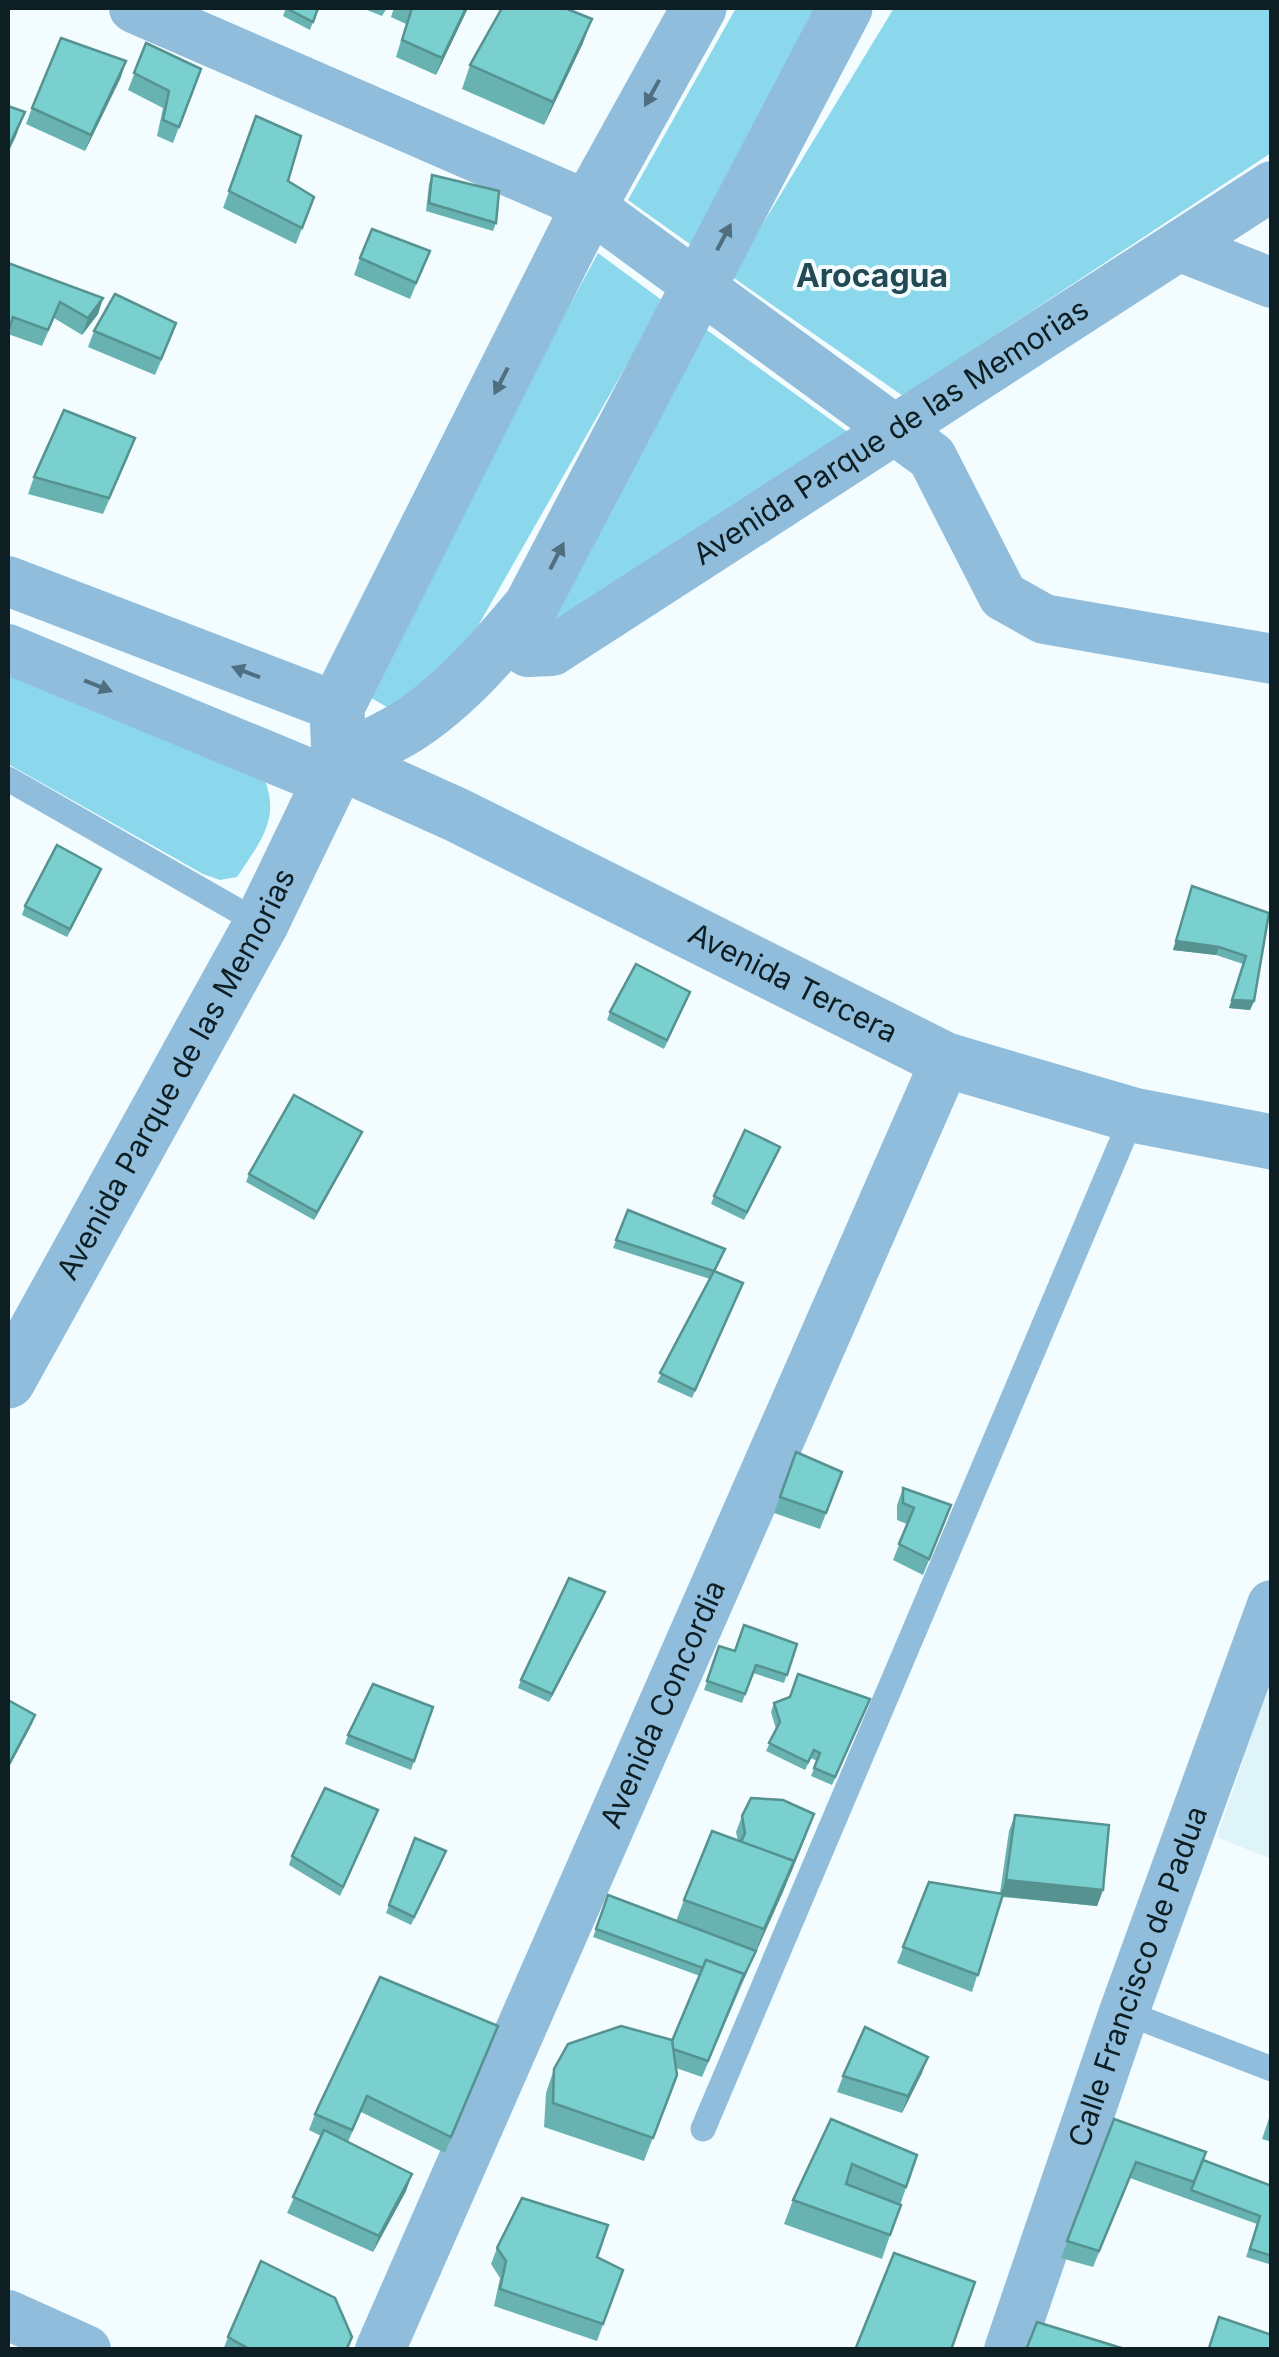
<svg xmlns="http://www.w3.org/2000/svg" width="1279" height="2357" font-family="Inter,sans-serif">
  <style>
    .built { fill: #dff4f9 }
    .green { fill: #8bd8ec }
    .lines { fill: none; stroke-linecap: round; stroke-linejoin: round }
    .service { stroke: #90bddc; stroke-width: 25 }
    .minor { stroke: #90bddc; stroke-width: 50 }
    .tertiary { stroke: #90bddc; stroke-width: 55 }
    .wall { fill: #68b3b1 }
    .shaded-wall { fill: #559290 }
    .building { fill: #79d0ce; stroke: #559290; stroke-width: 2.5 }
    .oneway { fill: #4f6e80 }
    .labels { text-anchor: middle; stroke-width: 8; stroke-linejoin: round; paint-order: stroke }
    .street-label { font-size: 30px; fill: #0e1f23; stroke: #f3fcfe }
    .neighbourhood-label { font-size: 32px; font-weight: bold; fill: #224a54; stroke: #f3fcfe }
  </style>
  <rect width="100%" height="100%" fill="#f3fcfe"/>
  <polygon class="built" points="1271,1678 1271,1859 1217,1837"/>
  <g class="green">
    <polygon points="736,8 828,8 694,247 628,200"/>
    <polygon points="894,8 1271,8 1271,153 903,396 731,276"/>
    <polygon points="598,253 663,301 437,698 406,718 366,695 408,605"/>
    <polygon points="700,325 849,433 514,649"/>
    <path d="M 8,669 L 259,768 C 284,814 263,838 237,877 L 220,880 L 203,874 L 8,764 Z"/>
  </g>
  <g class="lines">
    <g class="service">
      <polyline points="8,779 261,924"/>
      <polyline points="1124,2012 1272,2069"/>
      <polyline points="703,2129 1133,1115"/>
    </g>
    <g class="minor">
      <polyline points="134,8 589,206 932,457 1003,596 1044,619 1272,659"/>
      <polyline points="1181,247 1272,283"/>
      <polyline points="8,581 337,707"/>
      <path id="s1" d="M 505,637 L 528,652 L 552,651 L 1272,186"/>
      <polyline points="8,649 330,782"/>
      <polyline points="8,2315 86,2350"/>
      <path id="s2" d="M 380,2350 L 946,1060"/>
      <path id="s3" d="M 1009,2350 L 1124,2012 L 1272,1605"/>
    </g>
    <g class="tertiary">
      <path id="s4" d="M 339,762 L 457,815 L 946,1060 L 1133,1115 L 1272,1142"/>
      <path d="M 339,762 C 362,750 386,740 408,726 C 455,696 496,648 531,606 L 845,8"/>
      <path id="s5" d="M 8,1381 L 261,924 L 339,762 L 337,707 L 589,206 L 699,8"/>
    </g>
  </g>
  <g class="wall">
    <polygon points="286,8 318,8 310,30 283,16"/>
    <polygon points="362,8 387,8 382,16"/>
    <polygon points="394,8 468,8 436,75 396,57 406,24 391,17"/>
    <polygon points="146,43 201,69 173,143 157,136 163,108 128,90"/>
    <polygon points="583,43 544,125 462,89 470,65"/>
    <polygon points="121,77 85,151 26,124 32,108"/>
    <polygon points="256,116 288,181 314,197 296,244 223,208"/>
    <polygon points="432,175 496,223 493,231 426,211 429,184"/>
    <polygon points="430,251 410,299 354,275 360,258"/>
    <polygon points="8,263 103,298 98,314 82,335 54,318 42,346 8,334"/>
    <polygon points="94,331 170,340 155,375 88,347"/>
    <polygon points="129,455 103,514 28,494 34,477"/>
    <polygon points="101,869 67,937 22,915 25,906"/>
    <polygon points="1192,886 1269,913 1254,1001 1250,1010 1229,1008 1243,964 1216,955 1173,950"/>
    <polygon points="687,1000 664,1049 607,1020 610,1012"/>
    <polygon points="362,1132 358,1141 314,1220 246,1182 249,1174"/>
    <polygon points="777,1155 744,1220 711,1204 714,1196"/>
    <polygon points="628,1210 722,1257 715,1272 740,1291 692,1398 657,1382 710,1279 613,1248"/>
    <polygon points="796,1452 842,1472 820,1529 774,1513"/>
    <polygon points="903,1488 945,1521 923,1575 893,1560 907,1524 897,1520 897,1505"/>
    <polygon points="605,1592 549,1702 518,1688 521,1680"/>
    <polygon points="797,1644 784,1683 753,1673 742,1703 704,1690 719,1646 735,1651"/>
    <polygon points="774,1703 867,1707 832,1785 811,1776 817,1761 811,1758 805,1770 766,1751 776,1729 771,1712"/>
    <polygon points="433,1707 411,1770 345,1744 348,1735"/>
    <polygon points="1015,1815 1103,1890 1097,1906 1002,1897 972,1992 897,1963 929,1882 1000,1893 1009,1831"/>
    <polygon points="742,1816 808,1831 702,2077 676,2068 677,2075 644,2161 544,2127 546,2093 554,2069 672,2040 700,1976 593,1937 608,1895 676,1921 684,1900 738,1841 736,1832"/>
    <polygon points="375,1818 340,1896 289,1865 292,1856"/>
    <polygon points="415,1838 443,1859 411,1925 386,1913"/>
    <polygon points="498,2026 445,2153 361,2112 348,2142 412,2174 406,2191 373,2252 287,2213 321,2136 309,2130 315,2114"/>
    <polygon points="922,2073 902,2113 837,2092 843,2076"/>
    <polygon points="1272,2109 1272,2142 1262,2139"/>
    <polygon points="831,2119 917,2155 882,2259 784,2224 793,2200"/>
    <polygon points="1114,2119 1203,2160 1272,2186 1272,2265 1246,2257 1257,2224 1130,2178 1093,2267 1061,2258"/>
    <polygon points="497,2248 597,2257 623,2270 597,2341 494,2306 500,2278 491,2264"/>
    <polygon points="228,2337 352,2337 348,2350 223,2350"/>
  </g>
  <g class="shaded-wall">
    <polygon points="466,8 468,8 436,75 442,58"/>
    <polygon points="592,19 583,43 544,125 553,102"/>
    <polygon points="126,61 121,77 85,151 91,135"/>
    <polygon points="25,112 16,136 8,153 8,148"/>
    <polygon points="103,298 98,314 82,335 88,318"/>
    <polygon points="101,869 98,877 67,937 70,929"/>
    <polygon points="1176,941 1219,947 1216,955 1173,950"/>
    <polygon points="1232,1000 1254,1001 1250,1010 1229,1008"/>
    <polygon points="362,1132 358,1141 314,1220 317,1212"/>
    <polygon points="605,1592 602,1600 549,1702 552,1694"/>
    <polygon points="35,1715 32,1724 8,1769 8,1766"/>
    <polygon points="808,1831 783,1892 753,1959 764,1929"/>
    <polygon points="1006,1880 1103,1890 1097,1906 1000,1896"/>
    <polygon points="928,2057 922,2073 902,2113 908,2096"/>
    <polygon points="412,2174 406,2191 373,2252 379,2236"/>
  </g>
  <g class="building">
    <polygon points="286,8 318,8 313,22"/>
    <polygon points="412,8 466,8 442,58 402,40"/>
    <polygon points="502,8 565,8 592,19 553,102 470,65"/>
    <polygon points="61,38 126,61 91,135 32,108"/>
    <polygon points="146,43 201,69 179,127 163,120 169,91 134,73"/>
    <polygon points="8,106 25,112 8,148"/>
    <polygon points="256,116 301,136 288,181 314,197 302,228 229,191"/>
    <polygon points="432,175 499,191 496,223 429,203"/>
    <polygon points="372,229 430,251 416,283 360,258"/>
    <polygon points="8,263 103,298 88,318 60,302 48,330 13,317 8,332"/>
    <polygon points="115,294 176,323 161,359 94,331"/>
    <polygon points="64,410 135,438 109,498 34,477"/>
    <polygon points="57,845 101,869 70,929 25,906"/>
    <polygon points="1192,886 1269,913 1254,1001 1232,1000 1246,956 1219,947 1176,941"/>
    <polygon points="636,964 690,992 667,1040 610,1012"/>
    <polygon points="294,1095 362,1132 317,1212 249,1174"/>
    <polygon points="745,1130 780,1147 747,1212 714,1196"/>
    <polygon points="628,1210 725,1249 714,1271 616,1240"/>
    <polygon points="714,1271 743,1283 695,1390 660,1373"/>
    <polygon points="796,1452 842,1472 826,1513 780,1497"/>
    <polygon points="903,1488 951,1505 929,1559 899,1544 914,1508 903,1503"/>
    <polygon points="569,1578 605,1592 552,1694 521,1680"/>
    <polygon points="744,1625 797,1644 787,1675 756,1665 745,1694 707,1681 719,1646 735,1651"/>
    <polygon points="798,1674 870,1699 835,1777 814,1768 820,1753 814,1750 808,1762 769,1743 780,1722 774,1703 790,1697"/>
    <polygon points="373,1684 433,1707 414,1761 348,1735"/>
    <polygon points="8,1700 35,1715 8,1766"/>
    <polygon points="325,1788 378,1810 343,1887 292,1856"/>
    <polygon points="751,1798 783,1800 814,1814 789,1874 794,1861 741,1842 745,1833 742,1816"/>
    <polygon points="1015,1815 1109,1825 1103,1890 1006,1880"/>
    <polygon points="712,1831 794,1861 764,1929 684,1900"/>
    <polygon points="415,1838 446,1851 414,1917 389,1905"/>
    <polygon points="929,1882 1003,1894 978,1975 903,1947"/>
    <polygon points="608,1895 756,1951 741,1982 744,1974 706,1960 703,1968 596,1929"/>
    <polygon points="706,1960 744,1974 708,2061 673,2049 672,2041"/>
    <polygon points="380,1977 498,2026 451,2137 367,2096 352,2130 315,2114"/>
    <polygon points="621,2026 672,2040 677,2075 653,2138 553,2103 554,2069 568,2044"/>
    <polygon points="865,2027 928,2057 908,2096 843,2076"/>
    <polygon points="831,2119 917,2155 906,2187 852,2164 846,2184 901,2205 890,2235 793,2200"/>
    <polygon points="1114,2119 1206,2152 1194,2182 1136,2162 1099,2251 1067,2241"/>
    <polygon points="324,2130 412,2174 379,2236 293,2197"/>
    <polygon points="1203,2160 1272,2186 1272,2256 1250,2249 1260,2216 1191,2190"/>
    <polygon points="522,2198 608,2225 597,2257 623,2270 603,2324 500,2289 506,2261 497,2248"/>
    <polygon points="894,2253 975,2282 951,2350 855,2350"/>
    <polygon points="261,2261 335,2298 352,2337 346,2350 251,2350 228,2337"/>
    <polygon points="1219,2317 1272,2335 1272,2350 1214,2350 1209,2348"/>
    <polygon points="1037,2322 1128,2350 1026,2350"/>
  </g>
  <defs><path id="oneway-solid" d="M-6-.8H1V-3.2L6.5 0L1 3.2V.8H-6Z" transform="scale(2.5)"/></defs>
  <g class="oneway">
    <use href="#oneway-solid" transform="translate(652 93) rotate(119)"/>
    <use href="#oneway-solid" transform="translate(724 237) rotate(-62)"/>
    <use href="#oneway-solid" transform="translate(501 381) rotate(117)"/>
    <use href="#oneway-solid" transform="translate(557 556) rotate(-63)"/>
    <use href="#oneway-solid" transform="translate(246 672) rotate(-159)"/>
    <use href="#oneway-solid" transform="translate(98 686) rotate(22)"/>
  </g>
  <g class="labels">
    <g class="street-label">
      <text dy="10" stroke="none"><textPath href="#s1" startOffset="455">Avenida Parque de las Memorias</textPath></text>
      <text dy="10" stroke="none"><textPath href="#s4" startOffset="505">Avenida Tercera</textPath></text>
      <text dy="10" stroke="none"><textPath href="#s5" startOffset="350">Avenida Parque de las Memorias</textPath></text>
      <text dy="10" stroke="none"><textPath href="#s2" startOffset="705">Avenida Concordia</textPath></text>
      <text dy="10" stroke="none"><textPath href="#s3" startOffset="395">Calle Francisco de Padua</textPath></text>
    </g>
    <g class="neighbourhood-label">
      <text x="872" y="287">Arocagua</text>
    </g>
  </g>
  <rect width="1279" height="2357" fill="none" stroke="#0e1f23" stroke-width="20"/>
</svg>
